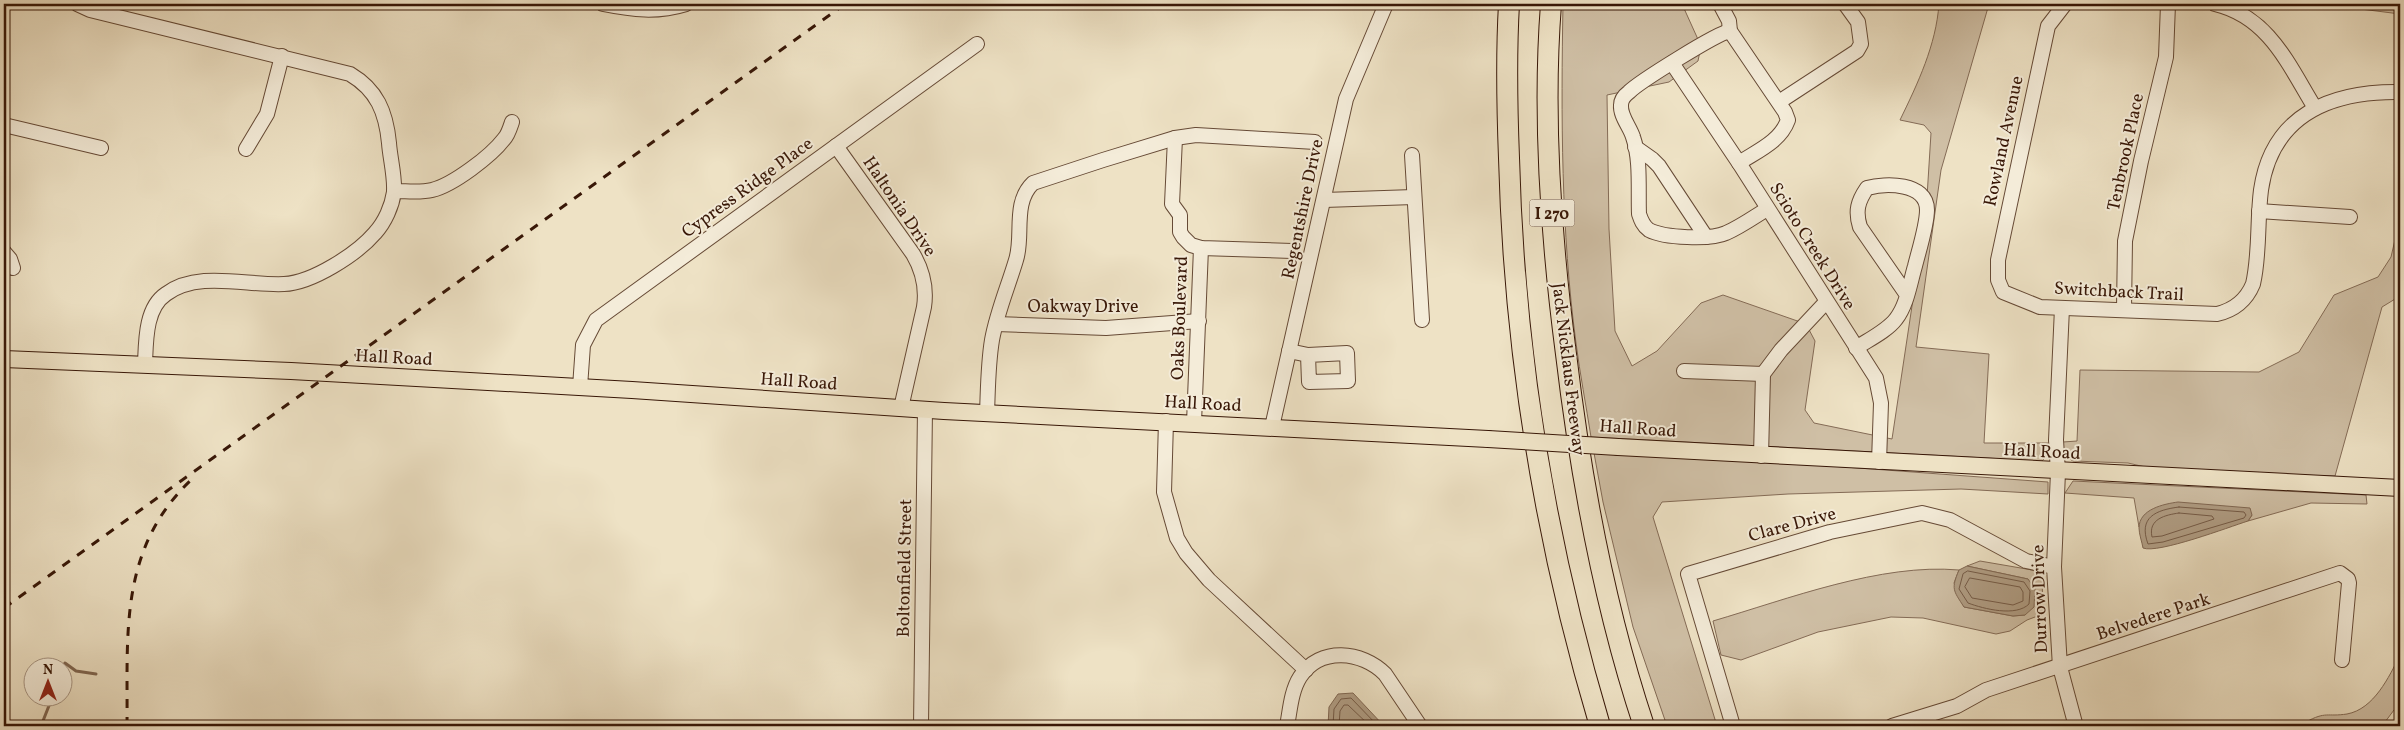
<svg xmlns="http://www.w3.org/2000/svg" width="2404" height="730" font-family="Vollkorn,serif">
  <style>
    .green { fill: #cfbfa5; stroke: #846b56 }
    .water { fill: #b09d84; stroke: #806752 }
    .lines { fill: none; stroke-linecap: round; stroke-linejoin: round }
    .shore { stroke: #745a46; stroke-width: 1 }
    .stream { stroke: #806752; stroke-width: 3 }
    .minor-casing { stroke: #664a36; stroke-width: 16 }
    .major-casing { stroke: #381707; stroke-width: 18 }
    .highway-casing { stroke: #381707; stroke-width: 22 }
    .minor { stroke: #f4ecd9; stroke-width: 14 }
    .major { stroke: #eee2c5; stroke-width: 16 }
    .highway { stroke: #eee2c5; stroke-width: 20 }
    .rail { stroke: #381707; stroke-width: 3; stroke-dasharray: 9 9; stroke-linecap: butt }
    .major-bridge-casing { stroke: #381707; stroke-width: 18; stroke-linecap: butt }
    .major-bridge { stroke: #eee2c5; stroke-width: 16 }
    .labels { text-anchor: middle; stroke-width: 4; stroke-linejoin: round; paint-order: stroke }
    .shield { fill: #f4ecd9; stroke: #705746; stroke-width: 1 }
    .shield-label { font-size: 16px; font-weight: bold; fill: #381707 }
    .street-label { font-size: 18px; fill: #381707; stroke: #f4ecd9 }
  </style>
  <rect width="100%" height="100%" fill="#eee2c5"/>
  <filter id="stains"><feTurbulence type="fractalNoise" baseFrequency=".004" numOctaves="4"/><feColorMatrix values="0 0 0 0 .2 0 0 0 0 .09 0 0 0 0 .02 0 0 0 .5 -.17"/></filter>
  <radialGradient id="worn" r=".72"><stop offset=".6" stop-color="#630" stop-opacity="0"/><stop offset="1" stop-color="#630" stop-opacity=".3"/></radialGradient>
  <g class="green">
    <path d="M 1563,4 L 1682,4 L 1701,46 L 1698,61 L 1669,82 L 1607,95 L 1609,229 L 1615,331 L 1632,366 L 1657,351 L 1701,303 L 1723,295 L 1806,324 L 1815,341 L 1805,410 L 1814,423 L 1892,439 L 1926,213 L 1931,133 L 1924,125 L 1900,120 C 1918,83 1936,45 1939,4 L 1989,4 L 1941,170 L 1916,347 L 1989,354 L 1984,443 L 2048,443 L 2047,456 L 2042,461 L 1591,437 C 1586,405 1580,374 1576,343 C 1561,231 1561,116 1563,4 Z"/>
    <polygon points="2337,4 2400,4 2400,14 2345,7"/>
    <path d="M 2400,218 L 2400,296 L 2382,307 L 2335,476 L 2205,473 L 2158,470 L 2128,463 L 2073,461 C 2064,456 2063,452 2063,442 L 2077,441 L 2080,370 L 2259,372 L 2299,352 L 2334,295 L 2378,277 L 2391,257 Z"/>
    <polygon points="1594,453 1804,464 2048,482 2048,494 1961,489 1788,494 1662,502 1653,517 1717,726 1667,726 1633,627 1603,502"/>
    <polygon points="2073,481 2366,495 2367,504 2311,503 2248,521 2252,515 2144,516 2139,527 2134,498 2065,493"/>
    <path d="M 1980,561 L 2038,571 L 2042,575 L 2043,614 L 2027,620 L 2010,631 L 1996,634 L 1923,618 L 1891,617 L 1818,632 L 1741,660 L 1721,655 L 1713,621 C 1788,599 1881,563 1959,570 L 1954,583 L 1964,607 L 2013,616 L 2025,615 L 2028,579 L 1967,566 Z"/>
    <path d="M 2400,655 L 2400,709 L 2394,710 L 2382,726 L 2308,726 L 2306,722 C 2326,711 2327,717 2347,714 C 2374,709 2389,677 2400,655 Z"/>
  </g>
  <g class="water">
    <path d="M 2178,502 L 2250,508 L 2252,515 L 2248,521 C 2229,527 2158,554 2143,548 C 2142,542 2139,534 2139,528 C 2139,509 2164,504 2178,502 Z"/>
    <path d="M 1967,566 L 2028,579 L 2035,589 L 2034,607 L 2025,615 L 2013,616 L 1964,607 C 1953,590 1951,589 1959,570 Z"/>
    <polygon points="1353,693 1384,726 1328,726 1329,707 1338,694"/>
  </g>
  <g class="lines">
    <g class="shore">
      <path d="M 2179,507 L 2244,512 L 2246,515 L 2244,518 L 2163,542 L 2148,544 C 2138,517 2156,510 2179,507 Z"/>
      <path d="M 2179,513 L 2212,516 L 2214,519 L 2162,536 L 2152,537 C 2148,519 2165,515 2179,513 Z"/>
      <path d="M 1968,571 L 2024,582 L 2030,591 L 2029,604 C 2016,617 1984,609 1968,603 L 1959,589 L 1963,574 Z"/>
      <polygon points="1970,578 2020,587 2023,592 2023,601 2013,605 1972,598 1965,587"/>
      <polyline points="1333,726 1334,709 1341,699 1351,698 1378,726"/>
      <polyline points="1339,726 1340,711 1344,705 1348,705 1370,726"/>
    </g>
    <g class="stream">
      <polyline points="2388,4 2390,4"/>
      <polyline points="62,669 65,663 76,671 96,674"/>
      <polyline points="41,726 52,698"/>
    </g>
    <g class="minor-casing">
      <g id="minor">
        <path d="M 77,4 L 90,10 L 350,74 C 377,90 386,112 389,143 C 390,158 395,176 394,192 C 392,206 385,222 375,233 C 357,254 312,283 284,284 C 247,286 198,270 166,294 C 145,308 146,342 145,364"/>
        <path d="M 603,4 C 633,10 657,13 686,4"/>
        <path d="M 1720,4 L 1729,21 L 1730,31 L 1785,112 L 1788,120 C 1780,142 1757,151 1739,163"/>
        <path d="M 2065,4 L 2048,26 L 1998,260 L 1998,280 L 2003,292 L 2040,307 L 2217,314 C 2234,310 2246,301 2253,284 C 2260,254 2257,221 2261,190 C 2272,114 2332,91 2400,92"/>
        <path d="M 2215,4 C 2269,17 2288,64 2315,108"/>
        <path d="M 1730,31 C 1717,33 1639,82 1629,92 C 1625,95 1621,100 1621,105 C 1620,116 1630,127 1633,137 C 1641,160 1638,190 1639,214 C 1641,220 1643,226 1649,230 C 1664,238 1711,240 1726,233 C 1740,227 1754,217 1767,209"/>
        <polyline points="1672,63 1739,163 1876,378 1881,403 1879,462"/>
        <polyline points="1779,102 1857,51 1861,44 1858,22 1845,4"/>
        <polyline points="4,125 101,148"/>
        <polyline points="1175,138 1172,204 1180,215 1180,232 1183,237 1191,245 1201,248 1292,251"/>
        <path d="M 836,146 L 913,254 C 923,271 927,287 924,307 L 901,408"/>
        <polyline points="1635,147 1652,159 1659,166 1706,237"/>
        <polyline points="246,149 267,114 282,56"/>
        <polyline points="1412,155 1422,320"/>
        <path d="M 394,191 C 407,191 420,193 432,190 C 453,185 491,156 504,139 C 508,135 510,128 512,122"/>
        <polyline points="1324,200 1414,197"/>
        <polyline points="2259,211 2350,217"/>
        <polyline points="4,252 10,259 13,268"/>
        <polyline points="2062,308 2056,440 2058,472 2054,567 2060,667 2075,723"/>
        <polyline points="2124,309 2125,241 2141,161 2166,57 2168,4"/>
        <polyline points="996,324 1106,328 1199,321"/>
        <path d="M 1856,348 C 1868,340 1887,331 1896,319 C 1907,305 1910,283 1915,266 C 1919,250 1927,225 1927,210 C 1927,182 1885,183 1867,188 C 1858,201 1855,211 1860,227 L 1907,295"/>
        <polyline points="1289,351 1308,355 1347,353 1348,381 1309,382 1308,355"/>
        <polyline points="1684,371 1763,374 1781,350 1826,302"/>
        <polyline points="580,387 583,345 596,320 977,44"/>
        <path d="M 987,413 C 988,389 988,364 992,340 C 997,312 1008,287 1016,260 C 1024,236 1012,203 1033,183 L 1103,160 L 1175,138 L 1196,135 L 1315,142"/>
        <polyline points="1166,421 1164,492 1177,538 1186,553 1209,580 1306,670"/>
        <polyline points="1194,423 1201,248"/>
        <polyline points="1272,427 1346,99 1386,4"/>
        <polyline points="1761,456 1763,374"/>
        <polyline points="921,726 925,409"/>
        <path d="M 1287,726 C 1290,711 1291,691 1300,677 C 1320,646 1362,651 1385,674 L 1420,726"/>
        <polyline points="1733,726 1688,574 1830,532 1922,513 1950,520 2026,561 2054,567"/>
        <polyline points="1892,726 1957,706 1986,690 2340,573 2348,579 2349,583 2342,660"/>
      </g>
    </g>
    <g class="major-casing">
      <g id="major">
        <polyline points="4,359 291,371 632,390 944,411 1488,439"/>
        <polyline points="1618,447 2400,488"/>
      </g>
    </g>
    <g class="highway-casing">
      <g id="highway">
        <path d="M 1509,4 C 1506,55 1507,107 1509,158 C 1514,350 1545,542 1600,726"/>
        <path d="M 1551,4 C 1542,120 1551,239 1566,354 C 1581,480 1604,606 1644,726"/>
      </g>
    </g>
    <use href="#minor" class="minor"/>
    <use href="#major" class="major"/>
    <use href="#highway" class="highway"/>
    <g class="rail">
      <polyline points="4,608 845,4"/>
      <path d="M 127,726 C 128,634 118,549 192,479"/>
    </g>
    <g class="major-bridge-casing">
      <polyline id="major-bridge" points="1488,439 1618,447"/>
    </g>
    <use href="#major-bridge" class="major-bridge"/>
  </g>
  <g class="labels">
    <rect class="shield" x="1529.5" y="199.5" width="45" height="27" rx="4"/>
    <g class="shield-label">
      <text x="1552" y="219">I 270</text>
    </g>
    <g class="street-label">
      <text transform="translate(2003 141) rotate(-78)" y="6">Rowland Avenue</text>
      <text transform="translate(2125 152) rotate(-78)" y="6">Tenbrook Place</text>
      <text transform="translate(747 187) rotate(-36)" y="6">Cypress Ridge Place</text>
      <text transform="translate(900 206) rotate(56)" y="6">Haltonia Drive</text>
      <text transform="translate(1302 209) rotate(-78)" y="6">Regentshire Drive</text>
      <text transform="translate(1813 246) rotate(58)" y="6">Scioto Creek Drive</text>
      <text transform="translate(2119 291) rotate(3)" y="6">Switchback Trail</text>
      <text x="1083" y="312">Oakway Drive</text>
      <text transform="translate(1179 318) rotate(-88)" y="6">Oaks Boulevard</text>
      <text transform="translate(394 357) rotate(3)" y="6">Hall Road</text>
      <text transform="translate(1569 369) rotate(83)" y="6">Jack Nicklaus Freeway</text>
      <text transform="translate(799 381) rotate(4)" y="6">Hall Road</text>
      <text transform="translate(1203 403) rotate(3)" y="6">Hall Road</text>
      <text transform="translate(1638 428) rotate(4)" y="6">Hall Road</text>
      <text transform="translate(2042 451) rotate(3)" y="6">Hall Road</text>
      <text transform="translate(1792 524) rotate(-15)" y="6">Clare Drive</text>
      <text transform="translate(904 568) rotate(-89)" y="6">Boltonfield Street</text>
      <text transform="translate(2039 599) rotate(-92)" y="6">Durrow Drive</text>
      <text transform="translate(2153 616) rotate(-18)" y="6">Belvedere Park</text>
    </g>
  </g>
  <rect width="2404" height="730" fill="none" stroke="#eee2c5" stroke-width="20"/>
  <rect x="5" y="5" width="2394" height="720" fill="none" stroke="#381707" stroke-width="2.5"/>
  <rect x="10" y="10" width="2384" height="710" fill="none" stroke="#381707"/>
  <g transform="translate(48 682)"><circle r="24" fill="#f4ecd9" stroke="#a99785"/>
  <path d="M0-4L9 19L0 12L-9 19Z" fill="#8f2418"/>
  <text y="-8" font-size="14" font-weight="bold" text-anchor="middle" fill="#381707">N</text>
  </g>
  <rect width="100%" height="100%" filter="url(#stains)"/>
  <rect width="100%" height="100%" fill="url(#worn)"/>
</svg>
